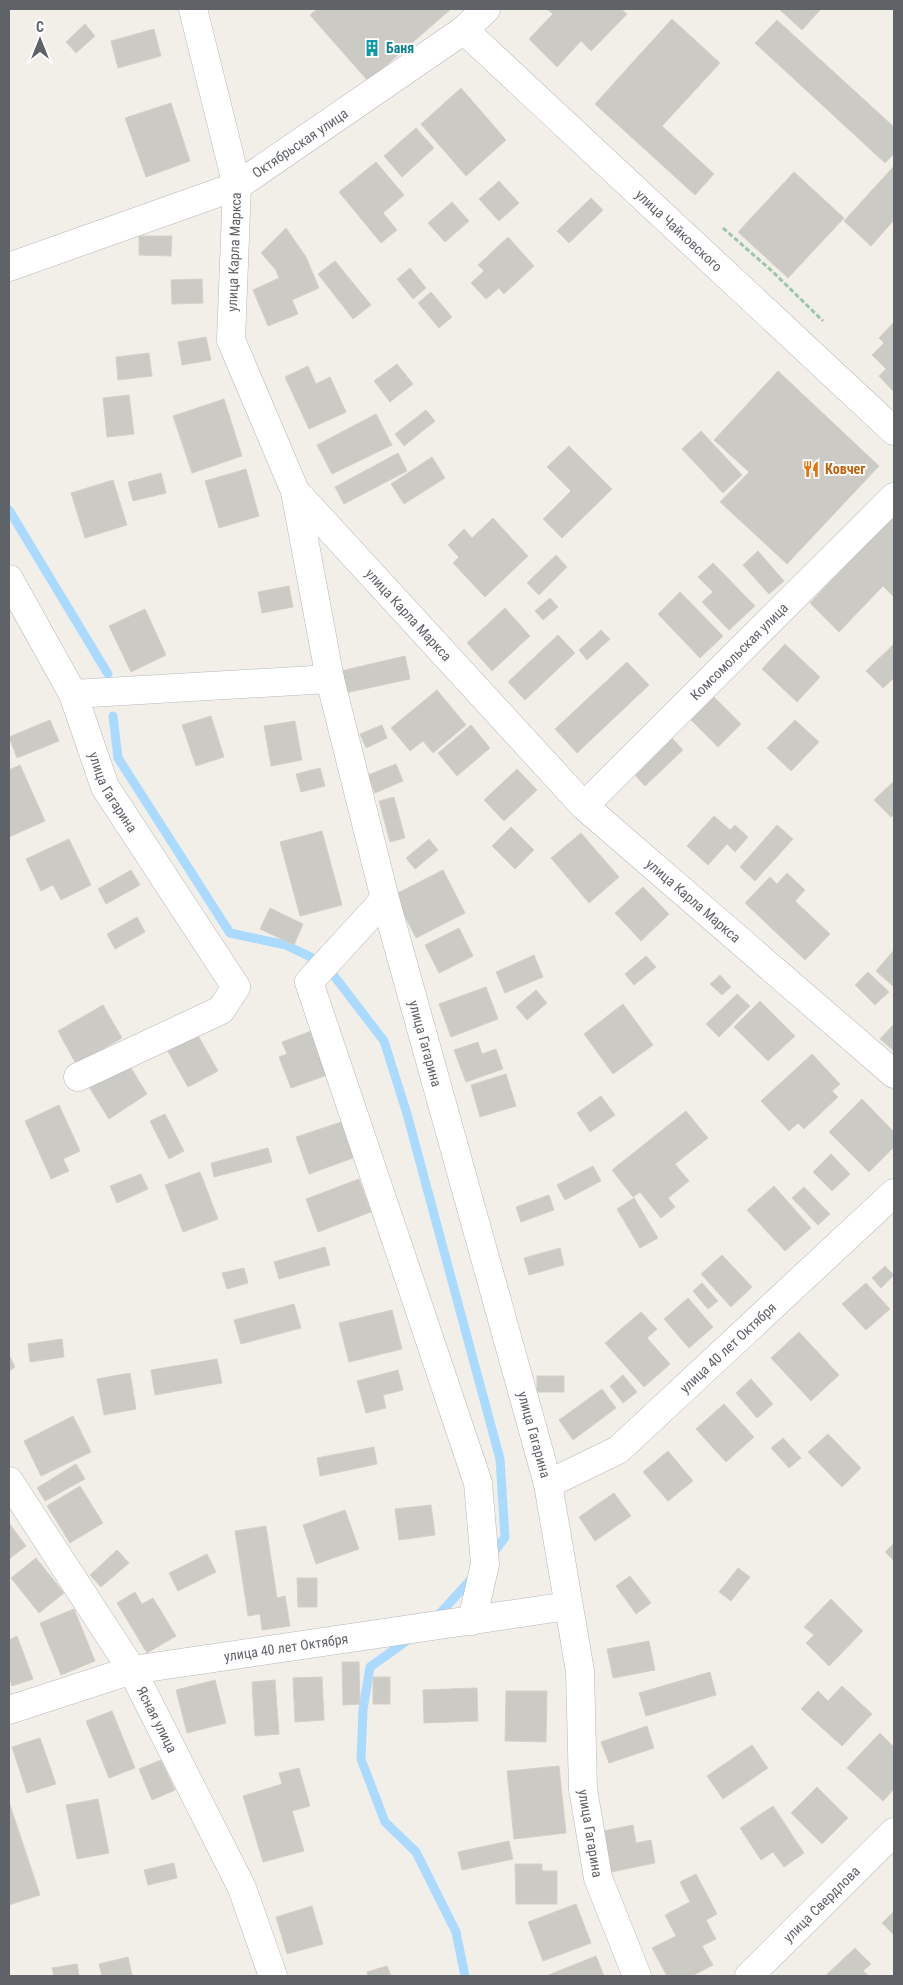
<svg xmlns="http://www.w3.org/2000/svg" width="903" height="1985" font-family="'Roboto Condensed',sans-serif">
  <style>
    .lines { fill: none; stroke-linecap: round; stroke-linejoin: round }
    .stream { stroke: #aadaff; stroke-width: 9 }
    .building { fill: #cccac5; stroke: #d6d1c6 }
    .minor-casing { stroke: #b5b8bc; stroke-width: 29 }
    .tertiary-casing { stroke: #b5b8bc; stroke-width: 29 }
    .path { stroke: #9cc7a9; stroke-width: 3; stroke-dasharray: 5 2.5; stroke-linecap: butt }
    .minor { stroke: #fff; stroke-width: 28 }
    .tertiary { stroke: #fff; stroke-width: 28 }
    .labels { text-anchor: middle; stroke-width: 4; stroke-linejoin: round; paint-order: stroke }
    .culture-label { font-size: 14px; font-weight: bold; fill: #0d838f; stroke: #fff; text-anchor: start }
    .street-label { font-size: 14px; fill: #5f6368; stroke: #fff }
    .food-label { font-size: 14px; font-weight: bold; fill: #c56008; stroke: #fff; text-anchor: start }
  </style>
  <rect width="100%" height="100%" fill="#f1efe8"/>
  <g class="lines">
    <g class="stream">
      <polyline points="9,510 108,674"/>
      <polyline points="113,716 118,758 230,933 286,945 325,964 384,1041 407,1114 500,1459 505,1537 491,1556"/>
      <polyline points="434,1620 474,1576"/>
      <polyline points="412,1637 370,1667 363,1709 361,1759 385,1822 416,1852 456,1932 465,1976"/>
    </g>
  </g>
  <g class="building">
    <polygon points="317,9 451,9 368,81 310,15"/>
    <polygon points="547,9 621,9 627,14 591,51 581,41 557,67 529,39 553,14"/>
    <polygon points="779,9 818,9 820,10 802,30"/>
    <polygon points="672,19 720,63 662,126 714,174 695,195 595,104"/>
    <polygon points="777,20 894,127 894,154 885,163 755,43"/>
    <polygon points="85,24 95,36 76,53 66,42"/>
    <polygon points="154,29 161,56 118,68 111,41"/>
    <polygon points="461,88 506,140 466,176 421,124"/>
    <polygon points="171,103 190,161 146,177 125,118"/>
    <polygon points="416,128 434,148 402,177 384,156"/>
    <polygon points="376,162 404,195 383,213 397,230 381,243 339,192"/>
    <polygon points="894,166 894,220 871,246 844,221"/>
    <polygon points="794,172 844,218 788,278 738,232"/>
    <polygon points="499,181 519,203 499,221 479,199"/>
    <polygon points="591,198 603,210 569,243 557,231"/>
    <polygon points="452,202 469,221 445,242 428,223"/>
    <polygon points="286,228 306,257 319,288 292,300 298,314 268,326 253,290 279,278 276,270 261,253"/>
    <polygon points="139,236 172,236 171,256 139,255"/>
    <polygon points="508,237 534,266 504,294 499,288 486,299 471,283 484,271 478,265"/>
    <polygon points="335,261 371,305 353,319 318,274"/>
    <polygon points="410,268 426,288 413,299 397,279"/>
    <polygon points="202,279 203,303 172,304 171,280"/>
    <polygon points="431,292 452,317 439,328 418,303"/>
    <polygon points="894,322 894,392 879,376 886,369 872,355 884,343 879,338"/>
    <polygon points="206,337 211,360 182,365 178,342"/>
    <polygon points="149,353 152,376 118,380 116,357"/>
    <polygon points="397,364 413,384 390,402 374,381"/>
    <polygon points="308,366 316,384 330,377 346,412 309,429 285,377"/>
    <polygon points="778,371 879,466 787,564 720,502 749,472 714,440"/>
    <polygon points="129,395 134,434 107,437 103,398"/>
    <polygon points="224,399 242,456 192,473 173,416"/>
    <polygon points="426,410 435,421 404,446 395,434"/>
    <polygon points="376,414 392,445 332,474 317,445"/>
    <polygon points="701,431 742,475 723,493 682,449"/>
    <polygon points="569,446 612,489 562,538 543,519 571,491 547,467"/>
    <polygon points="398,453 407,471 344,504 335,487"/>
    <polygon points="432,457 445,478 404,504 391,484"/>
    <polygon points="246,469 259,516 219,528 205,481"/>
    <polygon points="161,473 166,493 133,501 128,482"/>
    <polygon points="113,480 127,525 85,538 71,493"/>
    <polygon points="894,515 894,597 883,586 839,632 810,603"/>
    <polygon points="493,518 528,556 485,597 453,563 459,557 448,545 464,529 472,538"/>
    <polygon points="758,551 784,581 769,594 743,565"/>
    <polygon points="556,555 567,567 539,595 527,583"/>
    <polygon points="713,563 755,606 729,630 702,602 713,592 698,577"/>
    <polygon points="289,586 293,607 262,613 258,592"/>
    <polygon points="680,592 723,636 700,658 658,614"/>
    <polygon points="550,598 558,607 543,620 535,611"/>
    <polygon points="505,608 530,636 492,671 467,643"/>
    <polygon points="145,609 166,655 131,672 109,626"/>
    <polygon points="601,630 610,639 587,660 579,650"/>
    <polygon points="558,635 575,653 525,700 508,682"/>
    <polygon points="785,644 820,677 797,702 762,669"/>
    <polygon points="894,644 894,678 883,688 866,671"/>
    <polygon points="405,656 410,679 345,693 341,671"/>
    <polygon points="627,662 649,685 577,753 555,729"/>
    <polygon points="437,690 466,725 433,753 423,741 410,751 391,728"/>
    <polygon points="714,697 741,724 718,747 691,720"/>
    <polygon points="211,716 224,757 196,766 182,725"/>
    <polygon points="50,720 59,741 17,758 9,737"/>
    <polygon points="795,720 819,742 791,771 767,748"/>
    <polygon points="295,721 302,760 271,766 264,726"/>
    <polygon points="382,725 387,738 366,748 360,734"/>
    <polygon points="471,725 490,748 457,776 438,753"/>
    <polygon points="671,737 683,750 645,786 633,773"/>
    <polygon points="396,764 403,781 375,793 368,775"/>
    <polygon points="20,765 45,821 9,837 9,770"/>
    <polygon points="320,768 325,786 301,792 296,774"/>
    <polygon points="517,769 537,790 504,821 484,800"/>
    <polygon points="894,781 894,815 891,817 874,800"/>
    <polygon points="394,797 405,838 390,842 379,801"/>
    <polygon points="714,816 730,830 735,825 748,837 735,852 727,844 708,865 687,846"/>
    <polygon points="777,825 793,839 755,881 740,867"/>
    <polygon points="511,827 534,850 515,869 492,846"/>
    <polygon points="322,831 342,905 300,916 280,842"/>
    <polygon points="581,833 619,877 589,903 551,858"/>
    <polygon points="69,839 91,885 61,900 53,885 41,891 26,859"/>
    <polygon points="429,839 438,850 415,869 406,858"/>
    <polygon points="131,870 140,885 106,904 98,889"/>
    <polygon points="443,870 465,913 416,938 394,895"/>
    <polygon points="787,873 805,890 795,901 830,934 805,960 745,903 770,877 777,884"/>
    <polygon points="643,887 669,914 641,941 615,913"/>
    <polygon points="270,908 303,924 294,945 260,929"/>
    <polygon points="137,917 145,932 115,949 107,934"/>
    <polygon points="459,928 473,956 439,973 425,945"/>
    <polygon points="894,950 894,987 876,971"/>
    <polygon points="534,955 543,977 505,993 496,972"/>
    <polygon points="646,956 656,967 634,985 625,974"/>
    <polygon points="868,972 889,992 875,1005 855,985"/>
    <polygon points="720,975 731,987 722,995 710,984"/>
    <polygon points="486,987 498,1019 451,1037 439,1004"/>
    <polygon points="536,990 547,1003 527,1020 516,1007"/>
    <polygon points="737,994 750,1006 719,1037 706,1024"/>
    <polygon points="760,1001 795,1036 768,1061 734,1027"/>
    <polygon points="623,1004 653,1045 613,1074 584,1034"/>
    <polygon points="103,1005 122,1038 76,1064 58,1031"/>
    <polygon points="894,1024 894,1051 880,1039"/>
    <polygon points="314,1030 330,1074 291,1088 279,1057 287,1054 282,1042"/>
    <polygon points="196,1032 218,1071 188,1087 166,1048"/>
    <polygon points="478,1042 482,1054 496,1049 503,1069 466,1082 454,1050"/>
    <polygon points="812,1054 840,1084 832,1091 838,1097 804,1129 798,1123 789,1131 761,1101"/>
    <polygon points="128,1063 147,1094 109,1119 89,1087"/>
    <polygon points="506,1074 516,1106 480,1117 471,1085"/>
    <polygon points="601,1096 615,1115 590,1132 577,1113"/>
    <polygon points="862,1099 894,1132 894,1147 869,1172 829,1132"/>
    <polygon points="59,1105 80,1151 63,1159 69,1171 51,1179 25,1121"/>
    <polygon points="686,1111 708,1138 675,1164 689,1181 668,1198 675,1207 661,1218 640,1192 633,1197 612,1170"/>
    <polygon points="165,1114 184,1151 169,1159 150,1121"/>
    <polygon points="344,1121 356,1157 309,1174 296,1137"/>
    <polygon points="268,1148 272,1162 214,1177 211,1163"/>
    <polygon points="831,1154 850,1174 832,1191 813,1172"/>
    <polygon points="593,1166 601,1181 565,1200 557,1185"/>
    <polygon points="200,1172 218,1219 183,1232 165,1185"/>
    <polygon points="141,1174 148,1189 117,1203 110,1186"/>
    <polygon points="359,1179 371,1212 318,1232 306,1199"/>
    <polygon points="774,1186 811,1228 785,1251 747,1210"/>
    <polygon points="804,1187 830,1214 818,1225 792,1198"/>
    <polygon points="549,1195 554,1210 521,1222 516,1207"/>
    <polygon points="634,1198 658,1238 640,1248 617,1209"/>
    <polygon points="325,1247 330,1265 279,1279 274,1262"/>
    <polygon points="560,1248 564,1265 529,1275 524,1258"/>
    <polygon points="722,1255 752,1287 731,1307 701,1274"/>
    <polygon points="885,1266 894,1275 881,1288 872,1278"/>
    <polygon points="244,1268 248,1283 227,1289 222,1273"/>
    <polygon points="702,1283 718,1301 708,1309 693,1291"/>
    <polygon points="866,1283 890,1309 866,1330 842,1304"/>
    <polygon points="688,1298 713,1327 689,1348 664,1319"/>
    <polygon points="294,1304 301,1328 241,1344 234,1320"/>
    <polygon points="392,1310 402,1349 349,1362 339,1323"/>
    <polygon points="641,1312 657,1329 647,1338 670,1364 644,1387 605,1343"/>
    <polygon points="799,1332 839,1375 811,1401 771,1358"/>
    <polygon points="62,1339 64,1357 30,1362 28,1344"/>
    <polygon points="9,1355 15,1367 9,1371"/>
    <polygon points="217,1359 222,1383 155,1395 151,1370"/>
    <polygon points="398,1370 403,1390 383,1395 386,1408 366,1413 357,1381"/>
    <polygon points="130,1373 136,1409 104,1415 97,1379"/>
    <polygon points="623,1375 637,1392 623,1403 610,1386"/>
    <rect x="537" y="1376" width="27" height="16"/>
    <polygon points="751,1379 773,1404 757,1418 736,1393"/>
    <polygon points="602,1389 616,1408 573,1440 559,1420"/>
    <polygon points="724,1404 754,1437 726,1462 696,1429"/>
    <polygon points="73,1416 91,1452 41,1476 24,1441"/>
    <polygon points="828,1434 861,1468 842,1487 808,1452"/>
    <polygon points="783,1438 801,1458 789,1468 771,1448"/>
    <polygon points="374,1447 377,1464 320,1476 317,1458"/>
    <polygon points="668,1451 693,1481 668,1501 643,1472"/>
    <polygon points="76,1464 85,1479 45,1501 37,1488"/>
    <polygon points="80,1486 103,1523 70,1543 47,1506"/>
    <polygon points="614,1493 631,1516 595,1541 579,1517"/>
    <polygon points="431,1505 435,1535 399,1540 395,1509"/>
    <polygon points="345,1510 359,1549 316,1564 303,1525"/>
    <polygon points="9,1523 26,1546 9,1559"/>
    <polygon points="266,1526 277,1598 285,1596 290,1626 262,1630 260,1614 248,1616 235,1531"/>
    <polygon points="894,1543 894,1561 885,1552"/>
    <polygon points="117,1550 129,1563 101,1587 90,1575"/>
    <polygon points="207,1554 216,1572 178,1591 169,1573"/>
    <polygon points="36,1558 64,1593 39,1613 11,1578"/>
    <polygon points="738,1568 750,1577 731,1601 719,1592"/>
    <polygon points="630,1576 651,1603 636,1614 616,1586"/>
    <polygon points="297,1578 317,1578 317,1607 298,1607"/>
    <polygon points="135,1592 142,1604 153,1598 176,1636 147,1653 117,1603"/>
    <polygon points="831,1599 863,1631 829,1666 806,1643 814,1635 804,1627"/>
    <polygon points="74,1609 95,1661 61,1675 40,1623"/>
    <polygon points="17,1636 33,1679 12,1686 9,1677 9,1640"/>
    <polygon points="649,1641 655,1670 613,1678 607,1649"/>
    <polygon points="342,1662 359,1662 360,1704 343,1705"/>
    <polygon points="710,1672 716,1695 646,1716 639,1693"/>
    <polygon points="322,1677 324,1720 295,1722 293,1678"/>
    <rect x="373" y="1677" width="17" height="27"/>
    <polygon points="215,1680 226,1723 187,1733 176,1690"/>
    <polygon points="275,1680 279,1734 255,1736 252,1682"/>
    <polygon points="842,1686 872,1714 842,1746 801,1709 818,1691 828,1701"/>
    <polygon points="477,1688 478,1721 424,1723 423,1690"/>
    <polygon points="506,1691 547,1691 546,1742 505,1741"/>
    <polygon points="112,1711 135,1768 109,1778 86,1721"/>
    <polygon points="647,1726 654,1748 609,1763 601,1742"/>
    <polygon points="880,1733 894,1747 894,1789 883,1801 847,1768"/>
    <polygon points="40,1738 56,1784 27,1793 12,1747"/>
    <polygon points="752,1745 768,1768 723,1799 707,1776"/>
    <polygon points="161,1760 175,1790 152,1800 139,1769"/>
    <polygon points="559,1766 566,1833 514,1839 507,1771"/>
    <polygon points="299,1768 310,1806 292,1811 304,1851 263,1862 243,1796 282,1784 279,1773"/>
    <polygon points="817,1787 848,1818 822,1844 791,1813"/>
    <polygon points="98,1799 109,1853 77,1859 66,1805"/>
    <polygon points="9,1802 40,1895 9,1905"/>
    <polygon points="773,1806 804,1853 784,1867 773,1852 761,1860 740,1828"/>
    <polygon points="633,1825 636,1843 651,1840 655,1863 611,1872 603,1831"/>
    <polygon points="509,1841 513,1859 462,1870 458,1852"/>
    <polygon points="174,1863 177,1878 148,1885 144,1870"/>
    <polygon points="515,1864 542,1864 542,1871 557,1871 557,1904 516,1904"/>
    <polygon points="696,1874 717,1914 706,1920 716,1939 702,1946 713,1965 692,1976 667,1976 652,1948 676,1936 665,1915 690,1902 680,1882"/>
    <polygon points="576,1904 591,1943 543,1961 528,1922"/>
    <polygon points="312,1906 323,1944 287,1954 276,1917"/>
    <polygon points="894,1911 894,1935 882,1923"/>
    <polygon points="855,1948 871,1964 863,1971 869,1976 825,1976"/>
    <polygon points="596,1956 604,1976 546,1976"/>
    <polygon points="128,1957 132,1975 102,1976 99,1964"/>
    <polygon points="77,1964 79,1976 54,1976 52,1968"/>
    <polygon points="387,1966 391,1976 368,1976 367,1972"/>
  </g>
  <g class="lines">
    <g class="minor-casing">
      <g id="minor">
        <path id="s1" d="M 464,30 L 894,431"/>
        <polyline points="9,267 237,186 193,9"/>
        <path id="s2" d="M 295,491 L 584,806 L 894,1074"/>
        <path id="s3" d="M 9,579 L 73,694 L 105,787 L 236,987 L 221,1010 L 78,1077"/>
        <polyline points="73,694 330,679"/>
        <path id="s4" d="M 584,806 L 894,497"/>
        <polyline points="385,899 309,982 478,1483 485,1564 472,1621"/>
        <path id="s5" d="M 9,1481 L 132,1670 L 242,1888 L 273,1976"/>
        <path id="s6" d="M 548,1484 L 618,1450 L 894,1193"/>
        <path id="s7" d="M 749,1976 L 894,1832"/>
      </g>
    </g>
    <g class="tertiary-casing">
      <g id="tertiary">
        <path id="s8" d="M 486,9 L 464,30 L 237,186 L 231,340 L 295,491 L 330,679 L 385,899 L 548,1484 L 580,1671 L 583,1789 L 598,1878 L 637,1976"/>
        <path id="s9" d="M 9,1710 L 132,1670 L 568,1606"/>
      </g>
    </g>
    <polyline class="path" points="723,228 773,272 823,321"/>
    <use href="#minor" class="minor"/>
    <use href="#tertiary" class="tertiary"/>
  </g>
  <defs>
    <g id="building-bare" transform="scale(1.35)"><path d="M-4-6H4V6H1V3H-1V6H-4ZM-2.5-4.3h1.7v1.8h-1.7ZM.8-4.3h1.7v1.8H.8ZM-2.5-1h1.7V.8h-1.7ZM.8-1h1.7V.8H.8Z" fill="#0f9aa8" stroke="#fff" stroke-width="2.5" paint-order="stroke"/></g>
    <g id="restaurant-bare" transform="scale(1.35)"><path d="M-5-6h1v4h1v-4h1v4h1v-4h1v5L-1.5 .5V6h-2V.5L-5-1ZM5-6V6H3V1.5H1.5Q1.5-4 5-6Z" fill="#e8710a" stroke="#fff" stroke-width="2.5" paint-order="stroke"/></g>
  </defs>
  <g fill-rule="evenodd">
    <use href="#building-bare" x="372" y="48"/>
    <use href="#restaurant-bare" x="811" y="469"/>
  </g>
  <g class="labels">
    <g class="culture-label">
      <text x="386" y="53">Баня</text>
    </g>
    <g class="street-label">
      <text transform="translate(300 143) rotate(-34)" y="5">Октябрьская улица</text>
      <text dy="5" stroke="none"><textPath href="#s1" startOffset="294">улица Чайковского</textPath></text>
      <text transform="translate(234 252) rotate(-88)" y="5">улица Карла Маркса</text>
      <text dy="5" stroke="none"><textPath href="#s2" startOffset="168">улица Карла Маркса</textPath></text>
      <text dy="5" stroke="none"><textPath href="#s4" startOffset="219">Комсомольская улица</textPath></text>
      <text dy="5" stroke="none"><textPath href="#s3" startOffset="238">улица Гагарина</textPath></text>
      <text dy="5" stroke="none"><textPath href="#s2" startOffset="572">улица Карла Маркса</textPath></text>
      <text dy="5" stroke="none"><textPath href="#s8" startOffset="1192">улица Гагарина</textPath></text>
      <text dy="5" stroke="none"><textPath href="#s6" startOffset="228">улица 40 лет Октября</textPath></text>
      <text dy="5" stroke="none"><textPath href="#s8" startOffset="1598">улица Гагарина</textPath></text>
      <text dy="5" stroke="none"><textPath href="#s9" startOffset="285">улица 40 лет Октября</textPath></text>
      <text dy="5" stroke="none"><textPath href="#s5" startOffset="281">Ясная улица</textPath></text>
      <text dy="5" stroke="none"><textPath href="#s8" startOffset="2002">улица Гагарина</textPath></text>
      <text dy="5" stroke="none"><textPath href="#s7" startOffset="102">улица Свердлова</textPath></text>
    </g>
    <g class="food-label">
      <text x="825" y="474">Ковчег</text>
    </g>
  </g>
  <rect width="903" height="1985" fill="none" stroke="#5f6368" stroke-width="20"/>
  <g transform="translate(40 40)" stroke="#ffffff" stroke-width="4" paint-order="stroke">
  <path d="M0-4L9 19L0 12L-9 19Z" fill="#5f6368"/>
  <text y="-8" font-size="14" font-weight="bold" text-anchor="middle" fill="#5f6368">С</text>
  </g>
</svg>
